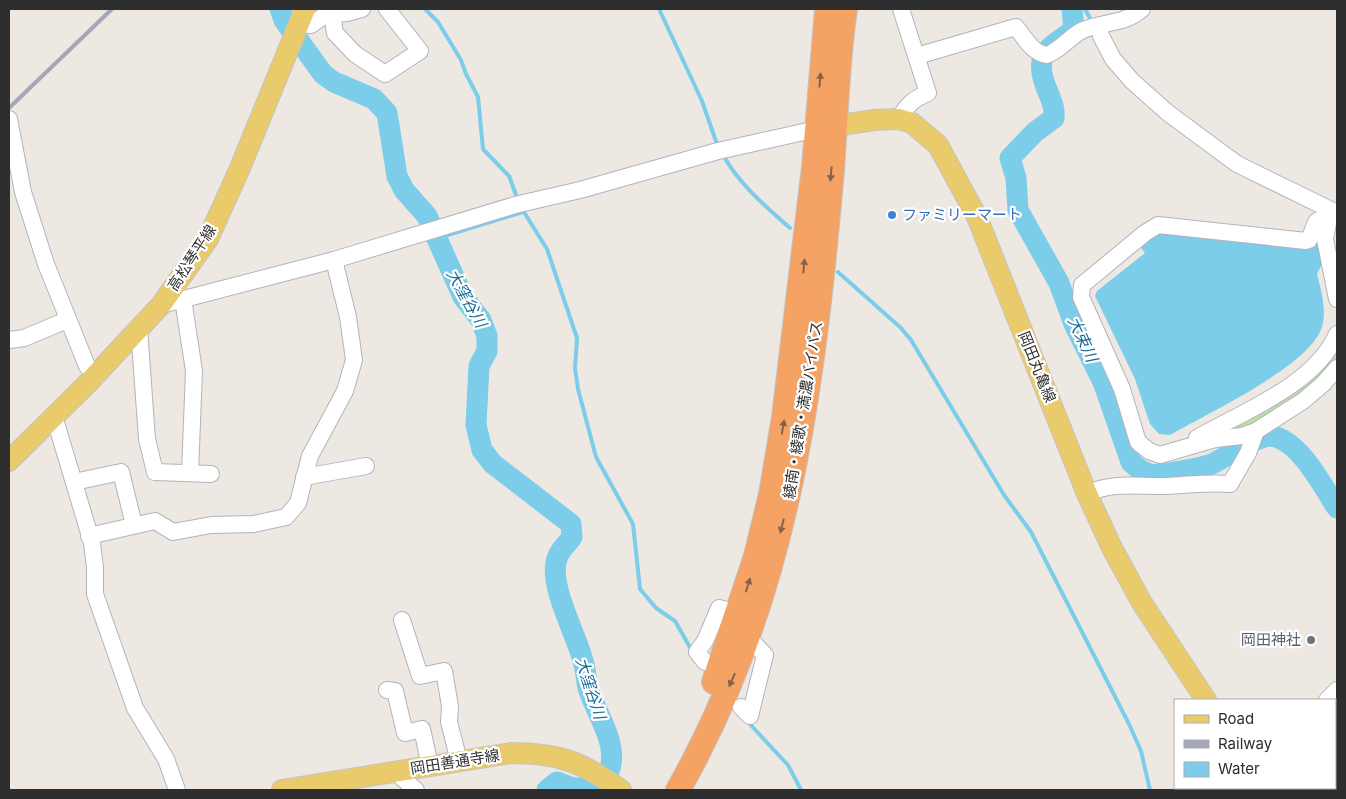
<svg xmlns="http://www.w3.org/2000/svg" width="1346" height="799" font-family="Inter,'Noto Sans JP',sans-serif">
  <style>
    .green { fill: #b8e1a2 }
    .water { fill: #7ccde9 }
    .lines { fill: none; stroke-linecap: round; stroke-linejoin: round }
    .stream { stroke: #7ccde9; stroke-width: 4 }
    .river { stroke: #7ccde9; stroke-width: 21 }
    .minor-casing { stroke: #b2b3bd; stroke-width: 18 }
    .major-casing { stroke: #c4c4c4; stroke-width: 22 }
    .highway-casing { stroke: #c4c4c4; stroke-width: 26 }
    .minor { stroke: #fff; stroke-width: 16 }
    .major { stroke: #e9cb6b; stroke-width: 20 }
    .highway { stroke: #f5a265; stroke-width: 24 }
    .rail { stroke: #a4a7b7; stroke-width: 4 }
    .oneway { fill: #886247 }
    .shop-dot { fill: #3f7fe0; stroke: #fff; stroke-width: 2 }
    .worship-dot { fill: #6b7280; stroke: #fff; stroke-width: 2 }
    .labels { text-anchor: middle; stroke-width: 4.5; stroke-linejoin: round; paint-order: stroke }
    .shop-label { font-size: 15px; fill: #366cbe; stroke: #fff; text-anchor: start }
    .street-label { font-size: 15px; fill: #2e2e2e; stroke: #fff }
    .worship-label { font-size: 15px; fill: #5b616d; stroke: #fff; text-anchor: end }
    .water-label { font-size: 16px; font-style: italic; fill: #166d9a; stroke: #fff }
  </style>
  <rect width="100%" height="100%" fill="#eee8e2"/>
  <polygon class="green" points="1337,344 1337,359 1313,385 1243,431 1201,439"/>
  <path class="water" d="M 1157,233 L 1315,243 L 1321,245 L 1324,260 L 1317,274 C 1321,291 1327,310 1322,327 C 1310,366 1206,414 1170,435 L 1159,434 L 1150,424 L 1135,379 L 1095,296 L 1097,291 L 1145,253 L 1141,248 Z"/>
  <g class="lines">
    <g class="stream">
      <polyline points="425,9 438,22 461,60 466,74 478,97 483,149 509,176 516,195"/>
      <polyline points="659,9 702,101 718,147"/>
      <polyline points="1085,9 1092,22"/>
      <path d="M 723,155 C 740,185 764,205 790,228"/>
      <polyline points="522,209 547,249 577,338 575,368 578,389 596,457 633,524 640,589 656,608 675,621 692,651"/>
      <polyline points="438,238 523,212"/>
      <polyline points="838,272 901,328 911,340 1004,495 1031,532 1129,724 1141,751 1150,790"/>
      <polyline points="747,721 788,765 801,790"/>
    </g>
    <g class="river">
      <path d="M 280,9 L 284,20 L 323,74 L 334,82 L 374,99 L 387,113 L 397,176 L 404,190 L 427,216 L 463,297 L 481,320 L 487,336 L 487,351 L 479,366 L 476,425 L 482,450 L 493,464 L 571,524 L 572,537 C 568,543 561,549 558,556 C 546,582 577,635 583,661 C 586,670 586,679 588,688 C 596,714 621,746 608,774"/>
      <path d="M 1072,9 L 1074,30 C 1046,49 1032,55 1048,92 C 1052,102 1055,108 1054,118 L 1035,132 L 1010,158 L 1016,178 L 1018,210 L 1059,283 L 1074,324 L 1103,382 L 1131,462 C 1137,468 1142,472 1150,474 C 1159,476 1205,467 1214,463 C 1227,456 1261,432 1276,437 C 1302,445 1323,487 1337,508"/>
      <polyline points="547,790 557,782 573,788 592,788"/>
    </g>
    <g class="minor-casing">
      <g id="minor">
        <polyline points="332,14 335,33 355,54 385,74 420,51 387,9"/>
        <polyline points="299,24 311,25 325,15 347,13 362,9"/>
        <polyline points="1099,26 1101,36 1113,59 1132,81 1168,113 1237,164 1337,213"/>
        <path d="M 917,56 L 1016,27 C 1024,37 1033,54 1047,55 C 1061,50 1070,36 1083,30 C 1104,21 1124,25 1142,9"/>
        <polyline points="9,119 23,192 46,264 87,366 95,374"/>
        <path d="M 899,119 C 907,105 913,99 928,93 L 901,9"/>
        <polyline points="1330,213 1325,239 1337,299"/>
        <polyline points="183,299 194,371 190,473"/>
        <polyline points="161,305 334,260 515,205 580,190 718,151 817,129"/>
        <polyline points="139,328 147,439 155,472 211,474"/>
        <polyline points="9,340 24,338 67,320"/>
        <polyline points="54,416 92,543 95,568 95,594 135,708 166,759 177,790"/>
        <polyline points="1256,431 1242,436 1215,439 1160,455 1149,451 1138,442 1122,389 1081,297 1082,285 1145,233 1158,225 1306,241 1309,240 1316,222 1319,220 1327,222"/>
        <path d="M 1197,438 C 1242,412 1315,385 1337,334"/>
        <polyline points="304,477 366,466"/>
        <polyline points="74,482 121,472 134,525"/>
        <path d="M 1087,494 C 1112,481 1139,487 1167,486 C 1188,485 1209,482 1230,484 L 1248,453 L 1256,431 L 1303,401 L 1323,384 L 1337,368"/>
        <polyline points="89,536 155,521 173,532 211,525 254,524 286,517 298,503 310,456 345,391 354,360 348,317 334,260"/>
        <polyline points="402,620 420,676 444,671 450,706 449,722 459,761"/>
        <polyline points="705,662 697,652 705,641 719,608 739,613"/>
        <polyline points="387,690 395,691 405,733 422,729 430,766"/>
        <polyline points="1327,700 1337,690"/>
        <polyline points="741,707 750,716 765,655 749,638"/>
        <polyline points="394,771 416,790"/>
      </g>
    </g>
    <g class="major-casing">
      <g id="major">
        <polyline points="821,128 874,120 899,119 912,123 938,145 977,217 1087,494 1112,548 1142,603 1206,700"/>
        <polyline points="9,461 88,383 161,305 208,239 240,168 305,9"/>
        <polyline points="1263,788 1264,790"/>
        <path d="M 282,790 L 511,753 C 559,753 582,762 621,790"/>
      </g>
    </g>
    <g class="highway-casing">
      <g id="highway">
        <polyline points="714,682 756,556 771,494 784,417 814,167 827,9"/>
        <path d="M 678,790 C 788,597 813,388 832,170 C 836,117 837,62 845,9"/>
      </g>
    </g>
    <use href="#minor" class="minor"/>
    <use href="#major" class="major"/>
    <use href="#highway" class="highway"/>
    <polyline class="rail" points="9,108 112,9"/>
  </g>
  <defs><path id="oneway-solid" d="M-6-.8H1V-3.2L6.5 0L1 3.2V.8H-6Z" transform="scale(1.25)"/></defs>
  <g class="oneway">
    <use href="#oneway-solid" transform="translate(820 80) rotate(-85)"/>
    <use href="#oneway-solid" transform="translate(831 174) rotate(95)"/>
    <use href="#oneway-solid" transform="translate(804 266) rotate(-84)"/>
    <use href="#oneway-solid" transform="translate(783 427) rotate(-80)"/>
    <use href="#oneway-solid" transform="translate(782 526) rotate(104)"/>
    <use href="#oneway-solid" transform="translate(748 585) rotate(-73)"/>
    <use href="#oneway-solid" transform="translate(732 680) rotate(114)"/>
  </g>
  <circle class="shop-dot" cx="892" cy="215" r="5"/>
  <circle class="worship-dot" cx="1311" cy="640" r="5"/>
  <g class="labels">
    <g class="shop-label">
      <text x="902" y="220">ファミリーマート</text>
    </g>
    <g class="street-label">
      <text transform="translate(192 258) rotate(-57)" y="5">高松琴平線</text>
      <text transform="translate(1037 367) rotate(68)" y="5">岡田丸亀線</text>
      <text transform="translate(803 410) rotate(-81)" y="5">綾南・綾歌・満濃バイパス</text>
      <text transform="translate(455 762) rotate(-9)" y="5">岡田善通寺線</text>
    </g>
    <g class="worship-label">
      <text x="1301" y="645">岡田神社</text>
    </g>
    <g class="water-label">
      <text transform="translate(467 298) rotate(61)" y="6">大窪谷川</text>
      <text transform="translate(1083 339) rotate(65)" y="6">大束川</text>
      <text transform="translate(591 688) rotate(72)" y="6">大窪谷川</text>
    </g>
  </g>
  <rect width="1346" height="799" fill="none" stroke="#2e2e2e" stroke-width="20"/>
  <rect x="1174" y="699" width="162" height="90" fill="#ffffff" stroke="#ababab"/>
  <rect x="1184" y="715" width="25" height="8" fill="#e9cb6b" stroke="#ababab"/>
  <text x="1218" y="724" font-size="15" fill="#2e2e2e">Road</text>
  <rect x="1184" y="740" width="25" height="8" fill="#a4a7b7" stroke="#ababab"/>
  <text x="1218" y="749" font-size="15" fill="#2e2e2e">Railway</text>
  <rect x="1184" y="762" width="25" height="15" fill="#7ccde9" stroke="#ababab"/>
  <text x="1218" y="774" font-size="15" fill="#2e2e2e">Water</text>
</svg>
